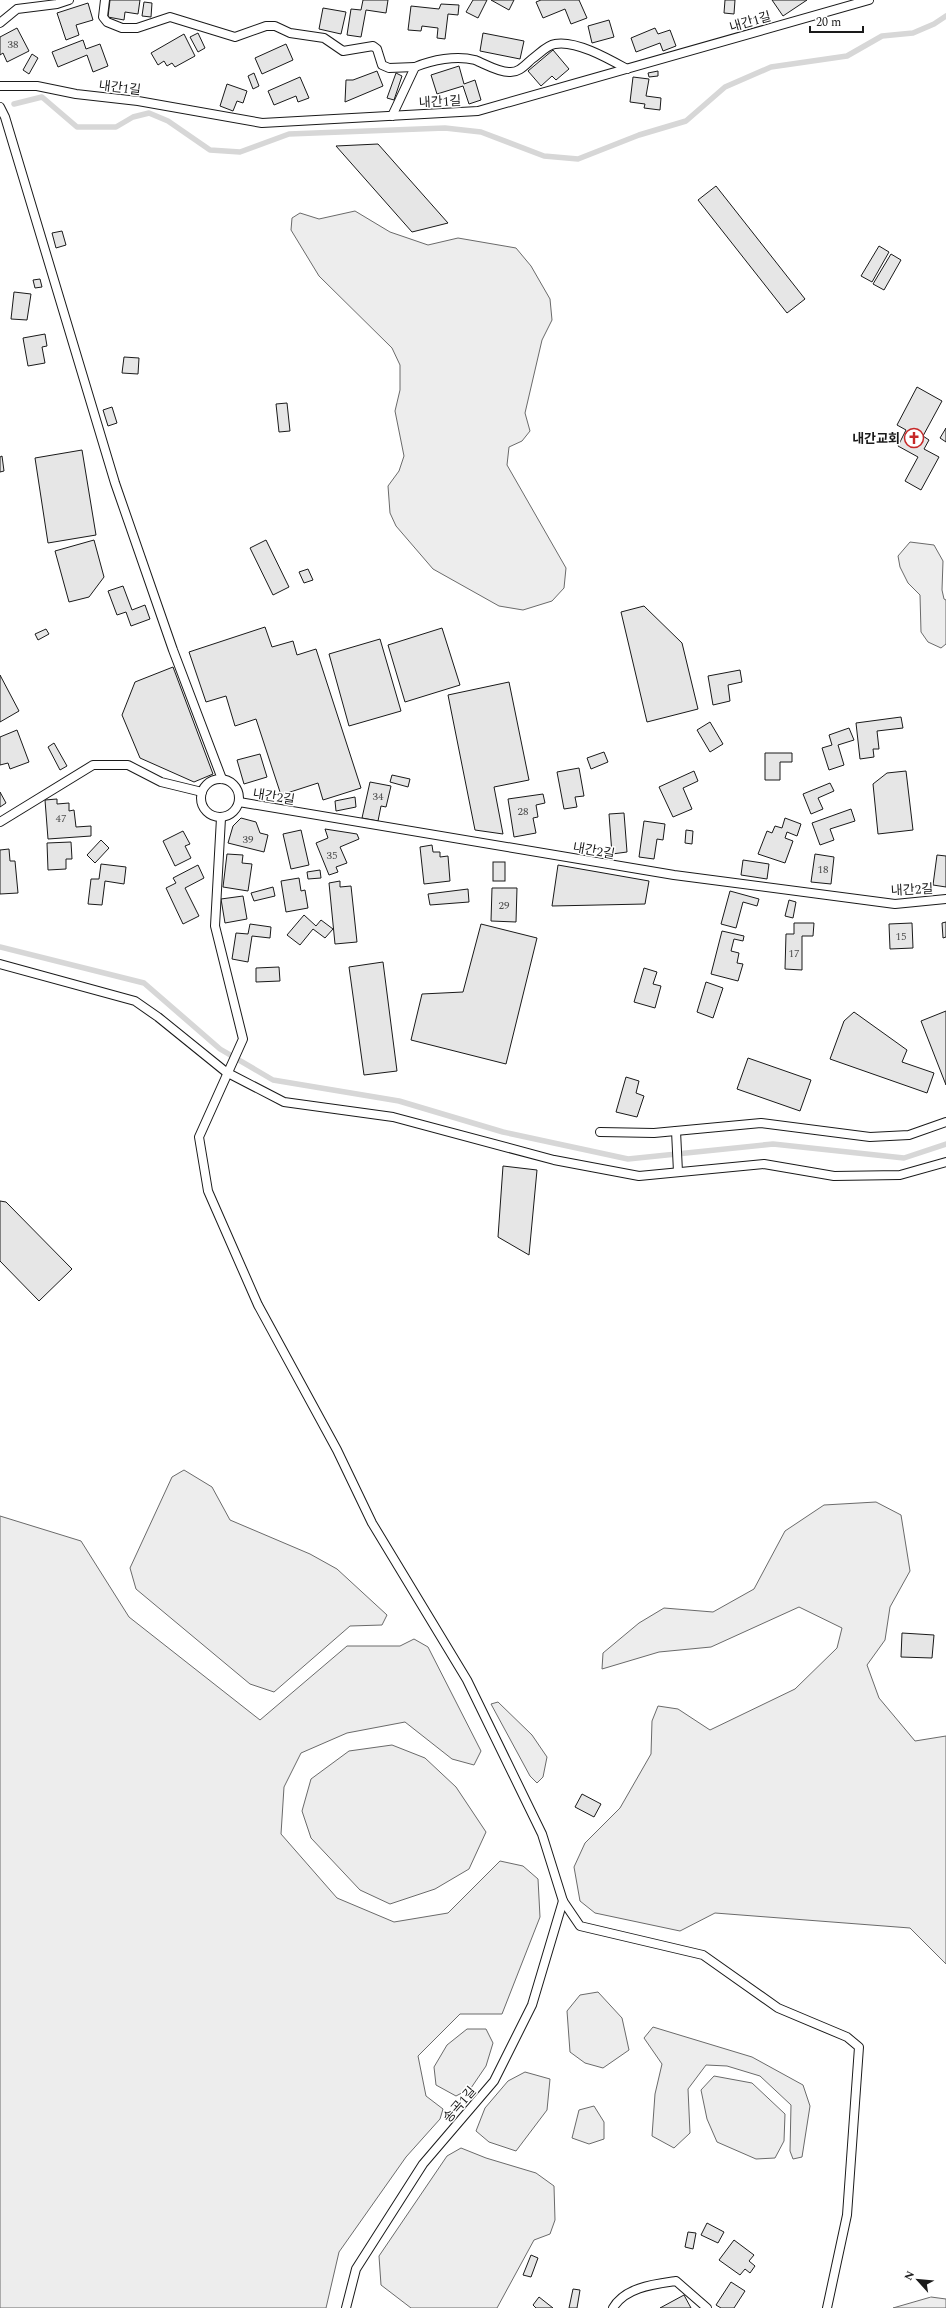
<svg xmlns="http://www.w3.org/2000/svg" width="946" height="2308" font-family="Spectral,'Noto Sans KR',serif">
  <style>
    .built { fill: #ededed; stroke: #6a6a6a }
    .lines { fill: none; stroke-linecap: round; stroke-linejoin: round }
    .stream { stroke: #d7d7d7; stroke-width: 5.5 }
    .building { fill: #e6e6e6; stroke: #1a1a1a }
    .lane-casing { stroke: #1a1a1a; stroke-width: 10 }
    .lane { stroke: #fff; stroke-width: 8 }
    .labels { text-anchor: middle; stroke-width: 3; stroke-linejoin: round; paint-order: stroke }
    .number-label { font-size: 11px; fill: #4d4d4d }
    .street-label { font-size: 13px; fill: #1a1a1a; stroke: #fff }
    .poi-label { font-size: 13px; font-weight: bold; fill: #1a1a1a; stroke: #fff; text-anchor: end }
  </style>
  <rect width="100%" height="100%" fill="#fff"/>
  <g class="built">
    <polygon points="355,211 390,232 428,245 458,238 516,248 531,266 550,299 552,320 542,340 525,413 530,431 522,441 509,447 507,465 566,568 564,588 552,601 523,610 499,606 433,569 396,526 390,513 388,486 399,471 404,456 395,411 400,390 400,365 392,348 319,276 291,230 292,218 300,213 319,219"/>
    <polygon points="910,542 934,545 943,561 942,590 944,599 946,600 946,644 941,648 928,642 921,632 920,595 908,583 900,567 898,556"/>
    <polygon points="184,1470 212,1487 230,1520 310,1554 337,1569 387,1615 382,1625 350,1626 274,1692 250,1684 136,1589 130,1568 172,1477"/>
    <polygon points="876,1502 901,1515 910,1571 890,1607 885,1640 867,1665 879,1698 915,1741 946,1736 946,1964 910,1928 715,1913 680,1931 595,1913 580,1901 574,1867 585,1843 620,1808 651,1754 652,1721 658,1706 678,1709 710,1730 795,1689 837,1648 842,1628 799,1607 711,1647 659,1652 602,1669 603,1653 639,1623 664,1608 713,1612 754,1589 785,1531 824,1505"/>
    <polygon points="0,1516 81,1541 129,1617 260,1720 347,1646 400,1646 414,1639 428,1647 481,1751 474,1765 452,1759 405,1722 347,1733 301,1753 284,1787 281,1834 337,1898 394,1922 448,1913 500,1861 523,1866 538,1879 540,1917 502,2014 460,2014 418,2056 426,2096 443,2109 440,2119 406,2157 339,2252 326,2308 0,2308"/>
    <polygon points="498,1702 532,1735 547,1757 543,1777 537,1783 530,1776 491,1704"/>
    <polygon points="392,1745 425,1758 456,1787 486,1832 469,1869 435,1889 390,1904 360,1890 311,1838 302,1811 311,1779 349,1751"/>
    <polygon points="598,1992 622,2018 629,2050 603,2068 585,2063 570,2052 567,2011 580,1995"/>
    <polygon points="653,2027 752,2057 803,2085 810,2106 802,2157 793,2159 790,2151 791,2105 760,2076 727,2066 706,2065 688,2089 690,2133 674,2148 652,2136 655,2094 662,2064 644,2038"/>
    <polygon points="467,2029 486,2029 493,2043 486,2066 471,2088 456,2096 436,2085 434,2067 447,2045"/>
    <polygon points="525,2072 550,2079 547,2110 516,2151 489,2142 476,2131 485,2108 508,2081"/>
    <polygon points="714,2076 752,2083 785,2114 784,2141 775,2158 756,2159 717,2142 707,2119 701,2090"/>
    <polygon points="594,2106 604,2122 604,2139 589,2144 572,2138 579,2110"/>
    <polygon points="461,2148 486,2158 536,2173 554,2186 555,2220 550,2234 534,2240 497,2308 411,2308 381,2285 379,2256 447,2156"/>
    <polygon points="931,2297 946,2299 946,2308 893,2308"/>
  </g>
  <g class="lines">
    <g class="stream">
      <polyline points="14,104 42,97 77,127 116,127 133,117 149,113 168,121 210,150 240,152 289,134 445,128 481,132 544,156 578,159 639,135 686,121 725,87 771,67 847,56 882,36 913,33 934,24 946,16"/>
      <polyline points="0,947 144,983 220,1049 273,1080 399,1101 503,1132 628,1159 773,1144 904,1158 946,1144"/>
    </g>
  </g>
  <g class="building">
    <polygon points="110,0 140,0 138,14 125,12 124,20 108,17"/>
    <polygon points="363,0 388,0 386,13 366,10 361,37 347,35 351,9 361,10"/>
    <polygon points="473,0 487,0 478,18 466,12"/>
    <polygon points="491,0 514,0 509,10"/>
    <polygon points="541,0 579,0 587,18 571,24 565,9 543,18 536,2"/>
    <polygon points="725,0 735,0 734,14 724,13"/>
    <polygon points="772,0 807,0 783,16"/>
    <polygon points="144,2 152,3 151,17 142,16"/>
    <polygon points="88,3 93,20 76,25 79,35 66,40 57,13"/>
    <polygon points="441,4 459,5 458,15 448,14 445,39 437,38 438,28 422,26 421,31 408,30 411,6 439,9"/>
    <polygon points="323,8 346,12 341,34 319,29"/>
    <polygon points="609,20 614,37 592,43 588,26"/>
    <polygon points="17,28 29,51 7,62 3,53 0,55 0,37"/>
    <polygon points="655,28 658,34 670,30 676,46 663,51 660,43 636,52 631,38"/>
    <polygon points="198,33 205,48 198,52 190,37"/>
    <polygon points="483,33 524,41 520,59 480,51"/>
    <polygon points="184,34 195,56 175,67 172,63 167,66 164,61 158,65 151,53"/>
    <polygon points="83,40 86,49 100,44 108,66 93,72 87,55 58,67 52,52"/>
    <polygon points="286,44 293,60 262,74 255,58"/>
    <polygon points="553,50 569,69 556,80 552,76 541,86 528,71"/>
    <polygon points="32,54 38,58 29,74 23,70"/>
    <polygon points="459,66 464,84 475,80 481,100 469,104 463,86 437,94 431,75"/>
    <polygon points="377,71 383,86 345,102 346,80 353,80"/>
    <polygon points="658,71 658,76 649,77 648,73"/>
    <polygon points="254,73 259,86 253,89 248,76"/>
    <polygon points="396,73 402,76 394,100 387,98"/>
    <polygon points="300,77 309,98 298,102 296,96 274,105 268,91"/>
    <polygon points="633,77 649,79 646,96 661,98 660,110 644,108 645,104 630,102"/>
    <polygon points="227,84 247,91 243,103 237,101 233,111 220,106"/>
    <polygon points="378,144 448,223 412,232 336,146"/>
    <polygon points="716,186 805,299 787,313 698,200"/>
    <polygon points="62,231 66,245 56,248 52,233"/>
    <polygon points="879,246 889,252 872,282 861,276"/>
    <polygon points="891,254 901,260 884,290 873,284"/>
    <polygon points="40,279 42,287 35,288 33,280"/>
    <polygon points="14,292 31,294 27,320 11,319"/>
    <polygon points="45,334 47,346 42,347 45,363 28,366 23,338"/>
    <polygon points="124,357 139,358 138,374 122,373"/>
    <polygon points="917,387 942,401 923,436 929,440 924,449 939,457 921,490 905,481 918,457 898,446 906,430 897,425"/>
    <polygon points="287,403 290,431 279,432 276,404"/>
    <polygon points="112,407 117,423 108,426 103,410"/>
    <polygon points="946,428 946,442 940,438"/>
    <polygon points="82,450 96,535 48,543 35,458"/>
    <polygon points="2,456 4,471 0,472 0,457"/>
    <polygon points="94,540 104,577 89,597 69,602 55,551"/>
    <polygon points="266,540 289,587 273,595 250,548"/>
    <polygon points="308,569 313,580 304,583 299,572"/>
    <polygon points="123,586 132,610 145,605 150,619 131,626 126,612 117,615 108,591"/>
    <polygon points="644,606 682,643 698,709 647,722 621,612"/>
    <polygon points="265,627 272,647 293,641 297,655 316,649 361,788 323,800 318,783 281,795 256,719 235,726 226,696 206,702 189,652"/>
    <polygon points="442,628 460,685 405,702 388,645"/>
    <polygon points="46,629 49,634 38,640 35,634"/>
    <polygon points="380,639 401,711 349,726 329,654"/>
    <polygon points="173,667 213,774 194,782 140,758 122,715 135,682"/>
    <polygon points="740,670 742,682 728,685 730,701 713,705 708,676"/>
    <polygon points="0,675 19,711 0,722"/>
    <polygon points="509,682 529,780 494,787 503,834 475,830 448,695"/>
    <polygon points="901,717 903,728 877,731 879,749 873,749 874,757 860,759 856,723"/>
    <polygon points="710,722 723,744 710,752 697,730"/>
    <polygon points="849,728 854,740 838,745 844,765 829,770 822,748 832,745 829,735"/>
    <polygon points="17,730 29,762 10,769 8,763 0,765 0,737"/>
    <polygon points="54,743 67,766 60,770 48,747"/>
    <polygon points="604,752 608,762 591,769 587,758"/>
    <polygon points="765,753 792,753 792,762 780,762 780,780 765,780"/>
    <polygon points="260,754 267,777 244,784 237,760"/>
    <polygon points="579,768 584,796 575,797 577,807 564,809 557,772"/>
    <polygon points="694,771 698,781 683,788 692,809 673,817 659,787"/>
    <polygon points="906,771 913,830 878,834 873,784 887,773"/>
    <polygon points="392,775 410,779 408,787 390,782"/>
    <polygon points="370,782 391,786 386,807 381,806 378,821 362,818"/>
    <polygon points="830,783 834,791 818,798 823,809 811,814 803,794"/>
    <polygon points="0,792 6,803 0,807"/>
    <polygon points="543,794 545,803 536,805 538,817 533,818 536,833 514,837 508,799"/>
    <polygon points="355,797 356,807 336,811 335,801"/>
    <polygon points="57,799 57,804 69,803 69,811 74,810 76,827 91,826 91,836 48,839 45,800"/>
    <polygon points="851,809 855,821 830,829 834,840 820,845 812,823"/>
    <polygon points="624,813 627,852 612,854 609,814"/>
    <polygon points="241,818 256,822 260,833 268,835 264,852 228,843 233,826"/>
    <polygon points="785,818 801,824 797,836 787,832 785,838 793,841 785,863 758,854 767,831 772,833 775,826 782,828"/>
    <polygon points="644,821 665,824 663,840 657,839 654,859 639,857"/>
    <polygon points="325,829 357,834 359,839 340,847 347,863 336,867 338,872 329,875 316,843 328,838"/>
    <polygon points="301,830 309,865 291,869 283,834"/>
    <polygon points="686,830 693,831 692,844 685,843"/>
    <polygon points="183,831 190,844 185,846 191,858 175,866 163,841"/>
    <polygon points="101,840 109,848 95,863 87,855"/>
    <polygon points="71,842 72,859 66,859 66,869 48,870 47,843"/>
    <polygon points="432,845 433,852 440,852 440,857 448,856 450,881 424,884 420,847"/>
    <polygon points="9,849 10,861 15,861 18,893 0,894 0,850"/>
    <polygon points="227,854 243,855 242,863 252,864 248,891 223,887"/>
    <polygon points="815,854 834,857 831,884 811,882"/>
    <polygon points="937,855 946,856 946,887 933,885"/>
    <polygon points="743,860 769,864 767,879 741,875"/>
    <rect x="493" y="862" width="12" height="19"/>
    <polygon points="101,864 126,867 124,884 105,881 102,905 88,904 91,879 99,879"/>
    <polygon points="198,865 204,878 185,888 199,916 183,924 166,888 176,883 173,878"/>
    <polygon points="558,865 649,881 645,904 552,906"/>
    <polygon points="320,870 321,878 308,879 307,872"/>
    <polygon points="299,878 301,891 305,890 308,908 286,912 281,881"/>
    <polygon points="340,881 340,887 351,886 357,942 335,944 329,883"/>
    <polygon points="273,887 275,896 254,901 251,893"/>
    <polygon points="492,888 517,888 516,922 491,921"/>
    <polygon points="468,889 469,902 430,905 428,894"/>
    <polygon points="730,891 759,899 757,906 743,902 736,928 721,924"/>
    <polygon points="243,896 247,919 225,923 221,899"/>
    <polygon points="789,900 796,902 793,918 785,916"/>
    <polygon points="304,915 316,926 321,920 333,929 325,938 313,929 300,945 287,935"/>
    <polygon points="946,922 946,937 943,938 942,923"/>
    <polygon points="794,923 814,923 813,936 802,936 802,970 785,969 786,934 794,934"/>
    <polygon points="912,923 913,948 890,949 889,924"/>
    <polygon points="250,924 271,927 270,938 252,936 248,962 232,959 236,933 248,934"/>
    <polygon points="481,924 537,938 506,1064 411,1040 422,994 463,992"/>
    <polygon points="722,931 744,936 743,941 734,939 731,951 739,953 737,963 743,964 738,981 711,974"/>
    <polygon points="383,962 397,1071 364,1075 349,967"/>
    <polygon points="279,967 280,981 256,982 256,968"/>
    <polygon points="644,968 657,972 653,984 661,986 655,1008 634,1002"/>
    <polygon points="706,982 723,988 713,1018 697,1012"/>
    <polygon points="946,1011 946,1085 921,1021"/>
    <polygon points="854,1012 907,1050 902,1062 934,1073 927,1093 830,1059 844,1021"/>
    <polygon points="748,1058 811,1080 800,1111 737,1089"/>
    <polygon points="626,1077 639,1081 636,1093 644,1096 637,1117 616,1112"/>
    <polygon points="503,1166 537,1170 529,1255 498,1237"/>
    <polygon points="0,1201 6,1202 72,1269 39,1301 0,1261"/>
    <polygon points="902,1633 934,1635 932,1658 901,1657"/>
    <polygon points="582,1794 601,1804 594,1817 575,1807"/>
    <polygon points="707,2223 724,2232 718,2243 701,2235"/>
    <polygon points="688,2232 696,2233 693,2249 685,2247"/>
    <polygon points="734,2240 754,2255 749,2261 755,2266 750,2273 745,2269 740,2275 719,2260"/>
    <polygon points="531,2255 538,2258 531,2277 523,2275"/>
    <polygon points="731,2282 745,2291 734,2308 721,2308 716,2305"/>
    <polygon points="573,2289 580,2290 577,2308 569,2308"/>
    <polygon points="684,2295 691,2308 660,2308"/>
    <polygon points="539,2297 553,2308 536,2308 533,2305"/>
  </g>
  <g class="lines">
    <g class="lane-casing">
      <g id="lane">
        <polyline points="105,0 103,17 107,22 122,28 137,28 170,17 235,37 266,26 275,26 290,33 324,38 343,51 373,46 377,49 382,65 389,68 415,67"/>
        <polyline points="0,23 17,9 57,4 69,0"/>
        <polyline points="0,86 37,86 76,94 138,101 262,123 478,111 869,0"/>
        <polyline points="0,107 5,117 115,483 173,650 222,779"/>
        <path d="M 392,116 L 415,67 C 432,60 456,55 475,60 C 485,64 498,72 509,72 C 519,73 525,65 532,59 C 539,54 547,45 555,44 C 576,40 609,59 627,69"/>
        <circle cx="220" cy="798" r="19"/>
        <polyline points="239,802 674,875 895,904 946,899"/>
        <polyline points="221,818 215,926 243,1039 199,1137 208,1191 258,1305 337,1450 372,1523 467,1680 542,1834 563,1901 580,1926 703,1955 778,2008 847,2037 859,2047 847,2215 827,2308"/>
        <polyline points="0,822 93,765 128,765 161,782 202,792"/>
        <polyline points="0,964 135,1001 158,1017 226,1072 284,1102 393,1117 554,1160 639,1176 764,1164 834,1176 900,1175 946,1162"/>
        <polyline points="676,1131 678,1172"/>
        <polyline points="600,1132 654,1133 761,1123 870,1137 909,1135 946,1122"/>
        <polyline points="346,2308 356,2269 423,2164 494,2081 532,2005 563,1901"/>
        <path d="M 613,2308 C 625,2287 655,2284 676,2281 L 707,2308"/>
      </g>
    </g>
    <use href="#lane" class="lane"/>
  </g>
  <defs>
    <g id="church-ring" transform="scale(1)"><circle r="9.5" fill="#fff" stroke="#c62828" stroke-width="1.5"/><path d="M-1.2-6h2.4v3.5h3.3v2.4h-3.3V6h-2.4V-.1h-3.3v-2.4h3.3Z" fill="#c62828"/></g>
  </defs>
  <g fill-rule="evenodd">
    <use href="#church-ring" x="914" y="438"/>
  </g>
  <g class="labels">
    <g class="number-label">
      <text x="13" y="48">38</text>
      <text x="378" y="800">34</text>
      <text x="523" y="815">28</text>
      <text x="61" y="822">47</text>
      <text x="248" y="843">39</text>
      <text x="332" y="859">35</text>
      <text x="823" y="873">18</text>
      <text x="504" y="909">29</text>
      <text x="901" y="940">15</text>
      <text x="794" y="957">17</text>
    </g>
    <g class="street-label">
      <text transform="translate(750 21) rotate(-16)" y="5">내간1길</text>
      <text transform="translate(120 87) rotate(7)" y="5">내간1길</text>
      <text transform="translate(440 101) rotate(-3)" y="5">내간1길</text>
      <text transform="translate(274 796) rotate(9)" y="5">내간2길</text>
      <text transform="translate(594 850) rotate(10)" y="5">내간2길</text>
      <text transform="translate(912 889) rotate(-3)" y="5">내간2길</text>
      <text transform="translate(459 2104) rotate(-49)" y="5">송곡1길</text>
    </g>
    <g class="poi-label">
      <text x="900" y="443">내간교회</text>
    </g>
  </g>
  <g transform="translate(918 2280) rotate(297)" stroke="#ffffff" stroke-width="3" paint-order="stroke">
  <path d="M0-3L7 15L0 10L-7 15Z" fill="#1a1a1a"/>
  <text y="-6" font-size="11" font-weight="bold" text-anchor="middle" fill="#1a1a1a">N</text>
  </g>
  <path d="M810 26v6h53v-6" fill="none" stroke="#1a1a1a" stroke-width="2"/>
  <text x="816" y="26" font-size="12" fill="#1a1a1a" stroke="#ffffff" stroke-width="3" paint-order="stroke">20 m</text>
</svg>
